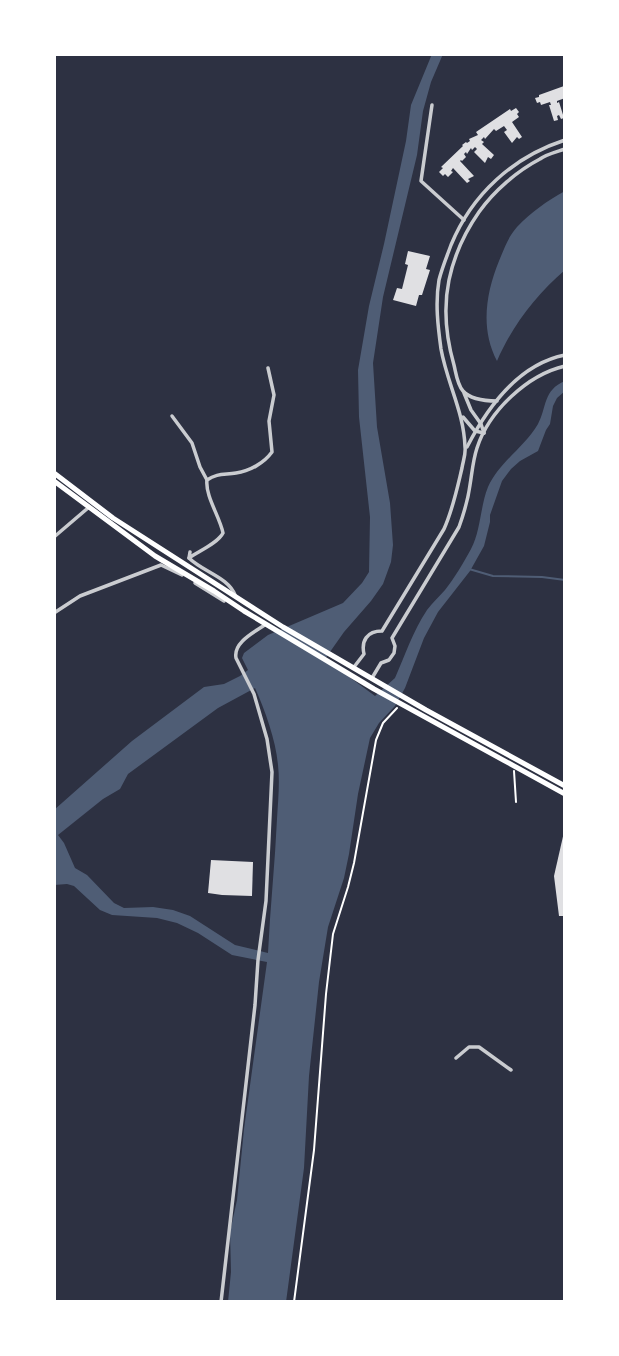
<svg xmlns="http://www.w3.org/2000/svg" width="619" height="1356" font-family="Karla,sans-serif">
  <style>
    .water { fill: #4f5d75; fill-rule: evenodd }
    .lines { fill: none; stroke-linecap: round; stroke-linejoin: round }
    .stream { stroke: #4f5d75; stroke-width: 2 }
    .building { fill: #e0e0e3 }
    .path { stroke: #fff; stroke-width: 2 }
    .minor { stroke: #caccd0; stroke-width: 3.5 }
    .primary { stroke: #fff; stroke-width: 5 }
  </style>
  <rect width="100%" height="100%" fill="#2d3142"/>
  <g class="water">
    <path d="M 432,54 L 443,54 L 431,82 L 423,111 L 417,155 L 383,297 L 373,363 L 377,427 L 390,503 L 393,545 L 391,562 L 383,584 L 371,601 L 344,632 L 325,659 L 375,696 L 395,678 C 405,655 413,631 427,610 C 432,603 439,597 445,590 C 454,579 464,562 471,549 C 481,530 480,507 488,487 C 500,461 524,448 538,424 C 547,407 543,390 565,381 L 565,391 L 557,398 L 553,406 L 550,424 L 546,430 L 538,451 L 520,461 L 511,469 L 502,481 L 490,515 L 490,522 L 484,546 L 470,571 L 438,612 L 424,638 L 405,688 L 395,706 L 379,723 L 370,738 L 358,794 L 349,854 L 344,878 L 328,927 L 319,982 L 309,1076 L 304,1168 L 286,1302 L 228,1302 L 231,1272 L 230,1232 L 237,1200 L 244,1129 L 267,962 L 232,955 L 198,933 L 177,923 L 157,918 L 112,915 L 100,910 L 74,886 L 67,884 L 54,885 L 54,810 L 132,741 L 204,687 L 224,684 L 240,676 L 248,670 L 242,658 L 244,653 L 268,635 L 343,603 L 362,583 L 369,572 L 370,517 L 359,417 L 358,370 L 369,306 L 384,244 L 406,141 L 411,105 ZM 255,688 C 265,710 276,741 278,765 C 280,783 278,801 277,819 C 275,864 270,908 268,953 L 235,945 L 190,916 L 173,910 L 153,907 L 124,908 L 114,903 L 87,875 L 75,868 L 64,843 L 58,835 L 103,799 L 120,789 L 128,774 L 218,708 Z"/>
    <path d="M 565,191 L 565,270 C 536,295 512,326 497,361 C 480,329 486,293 499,261 C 504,249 508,237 517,227 C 531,212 547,201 565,191 Z"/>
  </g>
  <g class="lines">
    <polyline class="stream" points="469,569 493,576 542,577 565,580"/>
  </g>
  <g class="building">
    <polygon points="564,86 565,98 557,101 557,103 559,102 564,118 561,119 559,115 557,116 558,120 554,121 549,105 551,105 550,102 541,105 540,102 537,103 535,98 539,97 539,95"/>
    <polygon points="516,108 519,112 517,114 519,117 512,122 522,137 519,139 517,137 512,143 504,132 507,130 504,126 496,131 494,129 485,139 484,137 481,140 484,142 482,144 494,155 491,159 488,157 485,163 474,152 477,149 475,147 472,150 471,148 467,154 466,152 464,154 466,157 462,161 461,160 460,161 474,176 468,179 470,181 467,183 453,168 451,171 453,172 448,177 445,174 443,176 439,172 443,168 441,167 463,146 462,145 466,142 467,143 470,141 469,139 478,135 476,132 510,109 511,111"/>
    <polygon points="408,251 430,256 426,269 430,270 422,295 419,295 416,306 393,300 397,288 402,289 408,265 405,264"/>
    <polygon points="564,832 565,916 559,916 554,876"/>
    <polygon points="211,860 253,862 252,896 222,895 208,893"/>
  </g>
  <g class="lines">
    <g class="path">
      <polyline points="514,771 516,802"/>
      <polyline points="294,1302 314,1150 326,994 333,934 348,887 354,863 376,740 383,723 397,708"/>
    </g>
    <g class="minor">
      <polyline points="432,105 421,181 464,220"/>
      <polyline points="464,393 471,410 481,424 484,433"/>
      <path d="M 497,401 C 486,401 471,400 463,391 C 457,384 456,373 454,365 C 446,337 443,309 449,280 C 454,256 465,232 479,212 C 494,191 517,171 540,159 C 547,154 556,152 565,149"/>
      <polyline points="172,416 192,443 200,467 207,480"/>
      <polyline points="463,417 475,431 484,433"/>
      <path d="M 467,447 C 487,408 519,364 565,355"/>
      <polyline points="54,537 88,508"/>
      <path d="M 190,552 L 189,558 C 199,551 218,543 223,533 C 220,517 205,496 207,480 C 217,473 225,475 236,473 C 250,471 264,463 272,452 L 269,421 L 274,395 L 268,368"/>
      <path d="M 189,558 C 203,572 228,577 235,595"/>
      <polyline points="195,583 224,601"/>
      <polyline points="54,613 80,596 161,565 182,575"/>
      <path d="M 354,667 L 364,654 C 361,641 367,631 382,631 L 444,529 C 453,509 457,489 462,468 C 463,461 466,454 465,447 C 464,412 447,383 441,349 C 438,327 435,303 439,280 C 442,268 447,256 451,245 C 472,194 513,157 565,140"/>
      <path d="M 372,678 L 381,663 L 389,660 L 394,653 L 395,646 L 392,638 L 459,527 C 464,513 468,500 470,485 C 472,473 473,460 477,448 C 489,411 527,375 565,366"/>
      <polyline points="456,1058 469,1047 479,1047 511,1070"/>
      <path d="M 221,1302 L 255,1005 L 258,960 L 266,901 L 272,772 L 267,739 L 254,694 L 236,658 C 233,642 255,632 266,624"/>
    </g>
    <g class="primary">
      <polyline points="54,473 113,518 283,627 426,710 565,786"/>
      <polyline points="54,481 155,556 214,591 244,611 374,689 565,794"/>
    </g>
  </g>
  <rect width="619" height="1356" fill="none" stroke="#ffffff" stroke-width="112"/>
</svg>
